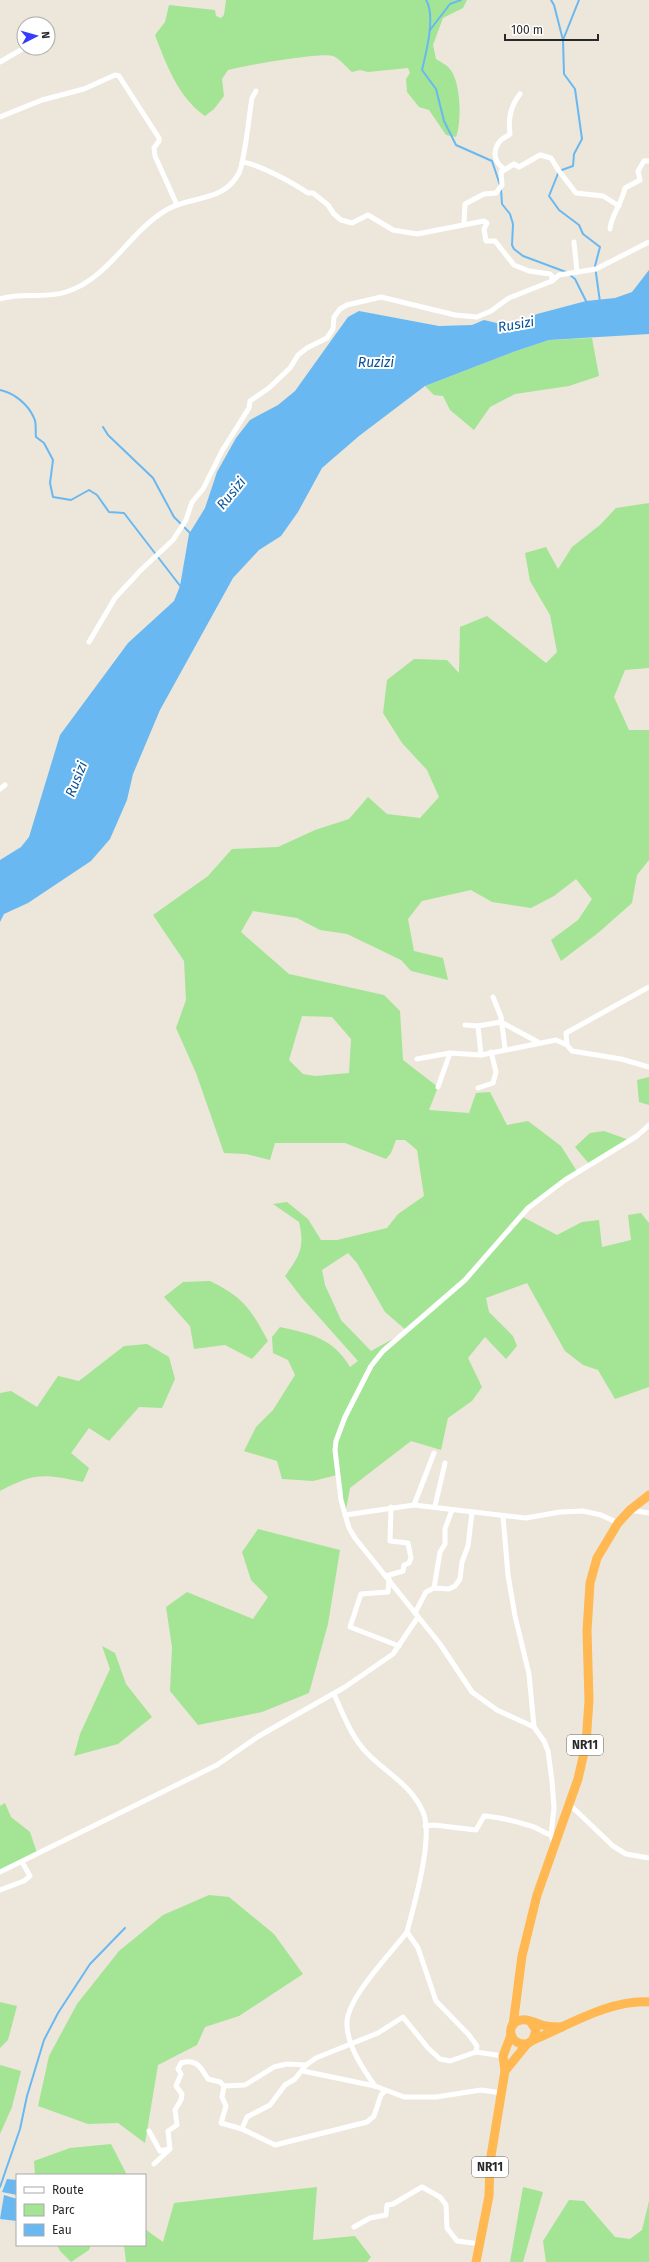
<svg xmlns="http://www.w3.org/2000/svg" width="649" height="2262" font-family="'Fira Sans',sans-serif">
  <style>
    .green { fill: #a4e495; fill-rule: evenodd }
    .water { fill: #6ab8f1 }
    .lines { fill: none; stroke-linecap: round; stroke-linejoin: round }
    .stream { stroke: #6ab8f1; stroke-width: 2 }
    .street { stroke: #fff; stroke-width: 5 }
    .highway { stroke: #ffb852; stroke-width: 9 }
    .labels { text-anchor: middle; stroke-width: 4; stroke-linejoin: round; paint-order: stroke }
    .shield { fill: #fff; stroke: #696969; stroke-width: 1 }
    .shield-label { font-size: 12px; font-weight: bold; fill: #292929 }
    .water-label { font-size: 14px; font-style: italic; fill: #0b539b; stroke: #fff }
  </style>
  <rect width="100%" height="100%" fill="#ece7da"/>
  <g class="green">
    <path d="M 226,0 L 467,0 L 463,8 L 443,18 L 433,45 L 436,59 C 440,62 446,64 449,68 C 461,80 462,121 456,137 L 446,135 L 429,110 L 419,107 L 407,92 L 406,79 L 410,73 L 408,68 L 368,72 L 360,70 L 352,72 C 346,67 340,59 333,56 C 322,52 242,66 228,70 L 222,79 L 224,96 L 214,109 L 205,116 C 178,97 166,64 155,35 L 165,22 L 169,5 L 215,10 L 216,16 L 221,18 L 224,15 Z"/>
    <polygon points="592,338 599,376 569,386 515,394 490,407 474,430 450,410 443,396 434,395 425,386 513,352 549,340"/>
    <path d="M 649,503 L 649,668 L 625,670 L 614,697 L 629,730 L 649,730 L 649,860 L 637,875 L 632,903 L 598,933 L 561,961 L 551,940 L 578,920 L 592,899 L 576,879 L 554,896 L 531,908 L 492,902 L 471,890 L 422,901 L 408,919 L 414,951 L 443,958 L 448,980 L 411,971 L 401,960 L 347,934 L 320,930 L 297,918 L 253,911 L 241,932 L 289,974 L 384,995 L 400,1011 L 403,1060 L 438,1087 L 429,1110 L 469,1113 L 476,1093 L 490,1092 L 507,1125 L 528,1121 L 561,1146 L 578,1173 L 565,1180 L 521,1216 L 557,1235 L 582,1222 L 599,1220 L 602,1247 L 631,1240 L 628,1215 L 641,1213 L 649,1223 L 649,1387 L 615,1399 L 598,1370 L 583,1365 L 565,1351 L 527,1283 L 486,1298 L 489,1312 L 513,1336 L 517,1346 L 506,1359 L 485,1337 L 468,1358 L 482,1387 L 472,1401 L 448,1418 L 441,1450 L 411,1441 L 350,1488 L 345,1515 L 337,1475 L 313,1481 L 282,1479 L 277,1461 L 244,1451 L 256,1427 L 273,1410 L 295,1375 L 288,1360 L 273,1353 L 272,1337 L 280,1327 C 311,1334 333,1338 350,1367 L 358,1361 L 302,1298 L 285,1276 C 300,1255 305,1247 299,1222 L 273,1204 L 287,1202 L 308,1219 L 321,1240 L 337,1240 L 387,1228 L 398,1214 L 424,1196 L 417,1150 L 405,1140 L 396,1140 L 391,1153 L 386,1159 L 345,1143 L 275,1143 L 270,1160 L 246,1154 L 224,1153 L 196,1073 L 176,1028 L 186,1000 L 184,961 L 153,915 L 208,876 L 232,849 L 278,847 L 315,830 L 349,819 L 368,797 L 387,814 L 420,818 L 439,797 L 427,770 L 402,743 L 383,713 L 387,680 L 414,659 L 447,660 L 459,673 L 460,627 L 487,616 L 546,663 L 557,652 L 550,615 L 530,581 L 525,553 L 546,547 L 558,569 L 572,547 L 600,525 L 616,508 ZM 302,1016 L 332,1017 L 351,1039 L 349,1073 L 315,1076 L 303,1074 L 289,1060 ZM 348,1253 L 357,1263 L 385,1312 L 407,1331 L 371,1351 L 341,1320 L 325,1285 L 322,1270 Z"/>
    <polygon points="649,1077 649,1105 639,1102 637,1080"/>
    <polygon points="604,1131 632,1141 590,1165 575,1147 590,1133"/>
    <path d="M 210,1281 C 243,1297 251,1309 268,1341 L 252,1359 L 225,1345 L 194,1349 L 190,1326 L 164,1297 L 183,1282 Z"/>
    <path d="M 147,1344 L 169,1357 L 175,1379 L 162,1408 L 139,1407 L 109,1441 L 89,1428 L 71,1453 L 89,1468 L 83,1482 C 45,1474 35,1472 0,1491 L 0,1393 L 11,1391 L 37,1407 L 58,1376 L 79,1381 L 124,1346 Z"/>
    <polygon points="258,1529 340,1550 328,1624 309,1693 262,1712 198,1725 170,1691 172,1647 166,1607 187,1592 253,1619 268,1597 251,1580 242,1552"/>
    <polygon points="102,1646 115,1653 126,1684 152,1717 118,1744 74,1756 80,1734 110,1669"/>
    <polygon points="5,1803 11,1817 30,1832 37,1853 0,1874 0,1806"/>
    <polygon points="209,1895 229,1897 274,1934 303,1974 239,2016 205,2027 197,2045 158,2065 145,2143 118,2123 88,2124 38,2106 49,2056 77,2004 119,1951 163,1915"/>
    <polygon points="0,2002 17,2006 8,2040 0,2048"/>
    <polygon points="0,2065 21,2071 12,2107 0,2134"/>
    <polygon points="111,2144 127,2175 35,2175 34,2161 70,2148"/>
    <polygon points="317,2187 313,2240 355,2236 371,2257 367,2262 126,2262 124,2245 145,2245 145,2229 163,2242 174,2203"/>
    <polygon points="523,2187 543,2192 523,2262 510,2262"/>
    <polygon points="569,2200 584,2201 615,2237 630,2239 642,2230 649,2201 649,2262 546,2262 543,2241"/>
    <polygon points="57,2245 91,2245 89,2250 71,2262 60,2251"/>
  </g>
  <g class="water">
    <polygon points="649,270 649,334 549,340 513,352 425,386 359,436 322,468 298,512 281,536 259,550 233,578 160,710 133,774 127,800 110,839 91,861 28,903 4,914 0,922 0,860 21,847 29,837 60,735 128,643 174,601 180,586 189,534 205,508 217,472 236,438 250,420 278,405 295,391 348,317 359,311 439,326 472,325 484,320 509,326 537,314 586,301 615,298 632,292"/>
    <polygon points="7,2179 17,2180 17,2195 2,2192"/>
    <polygon points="4,2195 17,2199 17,2221 0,2219"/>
  </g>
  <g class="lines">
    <g class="stream">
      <path d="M 426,0 C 436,16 426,53 422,70 L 436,89 L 444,121 L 456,145 L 492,161 L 500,185"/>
      <polyline points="551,0 554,5 563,40 564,74 575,89 582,139 574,154 573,166 559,171 549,196 559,210 579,225 583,234 600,247 595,266 600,302"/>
      <polyline points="430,30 450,4 461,0"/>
      <polyline points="563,40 579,0"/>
      <polyline points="501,189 502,204 510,214 513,224 512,245 514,249 523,256 566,272"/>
      <polyline points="570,275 575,279 587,303"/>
      <path d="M 0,390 C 14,393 28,404 34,418 C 37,424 35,431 36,437 L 44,443 L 53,460 L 50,483 L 53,497 L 71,500 L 89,490 L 97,495 L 109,512 L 124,513 L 181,587"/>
      <polyline points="103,427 108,435 153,478 174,517 191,534"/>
      <polyline points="0,2187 20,2129 27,2096 44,2040 58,2013 90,1964 125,1928"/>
    </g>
    <g class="street">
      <polyline points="48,36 51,35"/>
      <polyline points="0,62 24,48"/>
      <polyline points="0,117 42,100 84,89 115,75 119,76 159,138 159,141 154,148 155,156 177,205"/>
      <path d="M 242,162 C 259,164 293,183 308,193 L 313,193 L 328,205 L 334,214 L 341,220 L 352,223 L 368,215 L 393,230 L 417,234 L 484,221 L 487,223 L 484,229 L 486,241 L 495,241 L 514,265 L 529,271 L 550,274 L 552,276 L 552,281"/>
      <path d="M 504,169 C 494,162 492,151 500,141 C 502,138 507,137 510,134 C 508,120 511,105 520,94"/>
      <polyline points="464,224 465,204 484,194 496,193 502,185 501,172 514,164 519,167 540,155 551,158 559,171 576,193 603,196 619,206"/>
      <path d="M 610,229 C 611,216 622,203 625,188 L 640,180 L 638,171 L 644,161 L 649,161"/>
      <polyline points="574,242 577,272"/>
      <path d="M 0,299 C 20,292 45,299 66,292 C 110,278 129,231 168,209 C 191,196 224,202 239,173 C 245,160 249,115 252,98 L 256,91"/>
      <polyline points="89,642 115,598 141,570 173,540 186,520 192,502 203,489 222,451 249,408 250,401 269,388 290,368 298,355 307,348 327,338 333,329 334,317 340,309 347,305 381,297 455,315 477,317 491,311 509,298 552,281 559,275 596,269 649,242"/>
      <polyline points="0,789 5,785"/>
      <polyline points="649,987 566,1033 567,1045 572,1051 621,1059 649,1067"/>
      <polyline points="493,997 501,1017 505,1048"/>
      <polyline points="465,1025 478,1026 501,1022 538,1042"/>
      <polyline points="478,1026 481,1055"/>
      <polyline points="417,1059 450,1053 481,1055 556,1040 567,1045"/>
      <polyline points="438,1087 450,1053"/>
      <polyline points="478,1088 493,1083 496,1072 491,1052"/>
      <polyline points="414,1505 434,1453"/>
      <polyline points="435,1506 445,1463"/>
      <polyline points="630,1510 649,1513"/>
      <polyline points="345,1515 414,1505 526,1518 560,1512 583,1511 601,1515 618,1523"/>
      <polyline points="503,1516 508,1575 515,1616 529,1674 534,1727"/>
      <polyline points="386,1576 403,1571 404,1565 409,1563 411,1558 408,1543 390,1541 391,1507"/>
      <polyline points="389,1579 388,1592 361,1594 350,1627 399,1646"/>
      <polyline points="434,1588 449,1589 455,1586 460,1579 462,1562 468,1546 472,1512"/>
      <polyline points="415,1613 426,1592 434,1588 440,1552 445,1544 445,1529 452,1510"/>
      <path d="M 334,1694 C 343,1714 352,1739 369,1755 C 388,1774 411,1785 423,1812 C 434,1837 414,1905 407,1932 L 418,1948 L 436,2001 L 469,2035 L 477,2046 L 476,2052"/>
      <polyline points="569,1804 613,1846 626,1854 649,1858"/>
      <path d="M 425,1826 L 434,1825 L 476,1830 L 484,1816 C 500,1817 515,1821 531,1826 C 538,1828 544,1833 551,1835"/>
      <polyline points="554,1844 551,1835 554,1808 552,1781 548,1751 544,1741 534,1727 497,1710 472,1692 440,1644 355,1538 349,1528 341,1500 335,1450 336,1441 345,1417 371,1366 383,1351 465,1280 528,1208 565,1180 637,1136 649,1125"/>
      <polyline points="0,1872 217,1765 259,1736 345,1687 393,1654 418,1617"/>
      <polyline points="0,1890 24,1881 30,1876 22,1862"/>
      <polyline points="303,2071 375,2086 404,2097 436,2097 481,2090 502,2093"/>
      <polyline points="224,2086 222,2097 226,2106 221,2123 242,2129 247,2117 270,2105 285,2085 295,2079 306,2065 316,2058 378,2033 403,2017 428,2048 440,2059 450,2061 476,2052 503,2056"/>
      <path d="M 375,2086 C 363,2069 346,2044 347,2022 C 348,1997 391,1953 407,1932"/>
      <polyline points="242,2129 275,2145 367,2122 374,2116 381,2095 385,2091"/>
      <polyline points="149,2131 160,2151 169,2149"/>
      <path d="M 154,2164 L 170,2149 L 168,2131 L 177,2125 L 175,2110 L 181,2100 L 182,2094 L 176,2086 L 181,2074 L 178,2069 L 181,2063 C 197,2058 201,2068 208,2079 L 220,2082 L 224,2086 L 245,2085 L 274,2067 L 287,2064 L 306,2065"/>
      <polyline points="354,2227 370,2218 386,2215 387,2205 393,2204 422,2187 440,2197 446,2205 447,2228 457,2241 481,2244"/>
    </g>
    <g class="highway">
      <path d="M 530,2021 L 536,2030 L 533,2040 L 527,2044 C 508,2046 505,2022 521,2020 C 529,2018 538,2025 546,2026 C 551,2027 557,2027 562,2027"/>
      <polyline points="513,2025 522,1956 537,1895 578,1779 586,1744 589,1700 587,1631 590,1583 597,1558 618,1523 630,1510 649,1495"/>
      <path d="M 533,2040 C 567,2026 611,1999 649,2002"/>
      <polyline points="505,2071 527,2044"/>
      <polyline points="476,2262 489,2196 490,2162 505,2071 503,2056 511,2035"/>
    </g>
  </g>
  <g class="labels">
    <g class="shield">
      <rect x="567" y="1735" width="36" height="20" rx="3"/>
      <rect x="472" y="2157" width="36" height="20" rx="3"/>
    </g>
    <g class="shield-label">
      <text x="585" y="1749">NR11</text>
      <text x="490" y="2171">NR11</text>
    </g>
    <g class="water-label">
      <text transform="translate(516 324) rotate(-10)" y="5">Rusizi</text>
      <text x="376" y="367">Ruzizi</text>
      <text transform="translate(231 493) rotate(-51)" y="5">Rusizi</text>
      <text transform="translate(76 779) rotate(-68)" y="5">Rusizi</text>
    </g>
  </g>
  <rect x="16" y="2174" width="130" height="72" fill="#ffffff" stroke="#a9a9a9"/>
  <rect x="24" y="2187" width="20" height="6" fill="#ffffff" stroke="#a9a9a9"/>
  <text x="52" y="2194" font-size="12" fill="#292929">Route</text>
  <rect x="24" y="2204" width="20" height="12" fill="#a4e495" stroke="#a9a9a9"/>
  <text x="52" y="2214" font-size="12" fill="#292929">Parc</text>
  <rect x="24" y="2224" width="20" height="12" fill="#6ab8f1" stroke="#a9a9a9"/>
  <text x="52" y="2234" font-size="12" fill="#292929">Eau</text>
  <g transform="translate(36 36) rotate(84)"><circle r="19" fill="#ffffff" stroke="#a9a9a9"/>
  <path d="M0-3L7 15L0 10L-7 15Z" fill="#363cfd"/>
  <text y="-6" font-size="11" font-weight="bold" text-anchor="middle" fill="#292929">N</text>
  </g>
  <path d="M505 34v6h93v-6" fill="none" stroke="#292929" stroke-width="2"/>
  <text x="511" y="34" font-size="12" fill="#292929" stroke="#ffffff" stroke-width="3" paint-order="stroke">100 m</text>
</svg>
